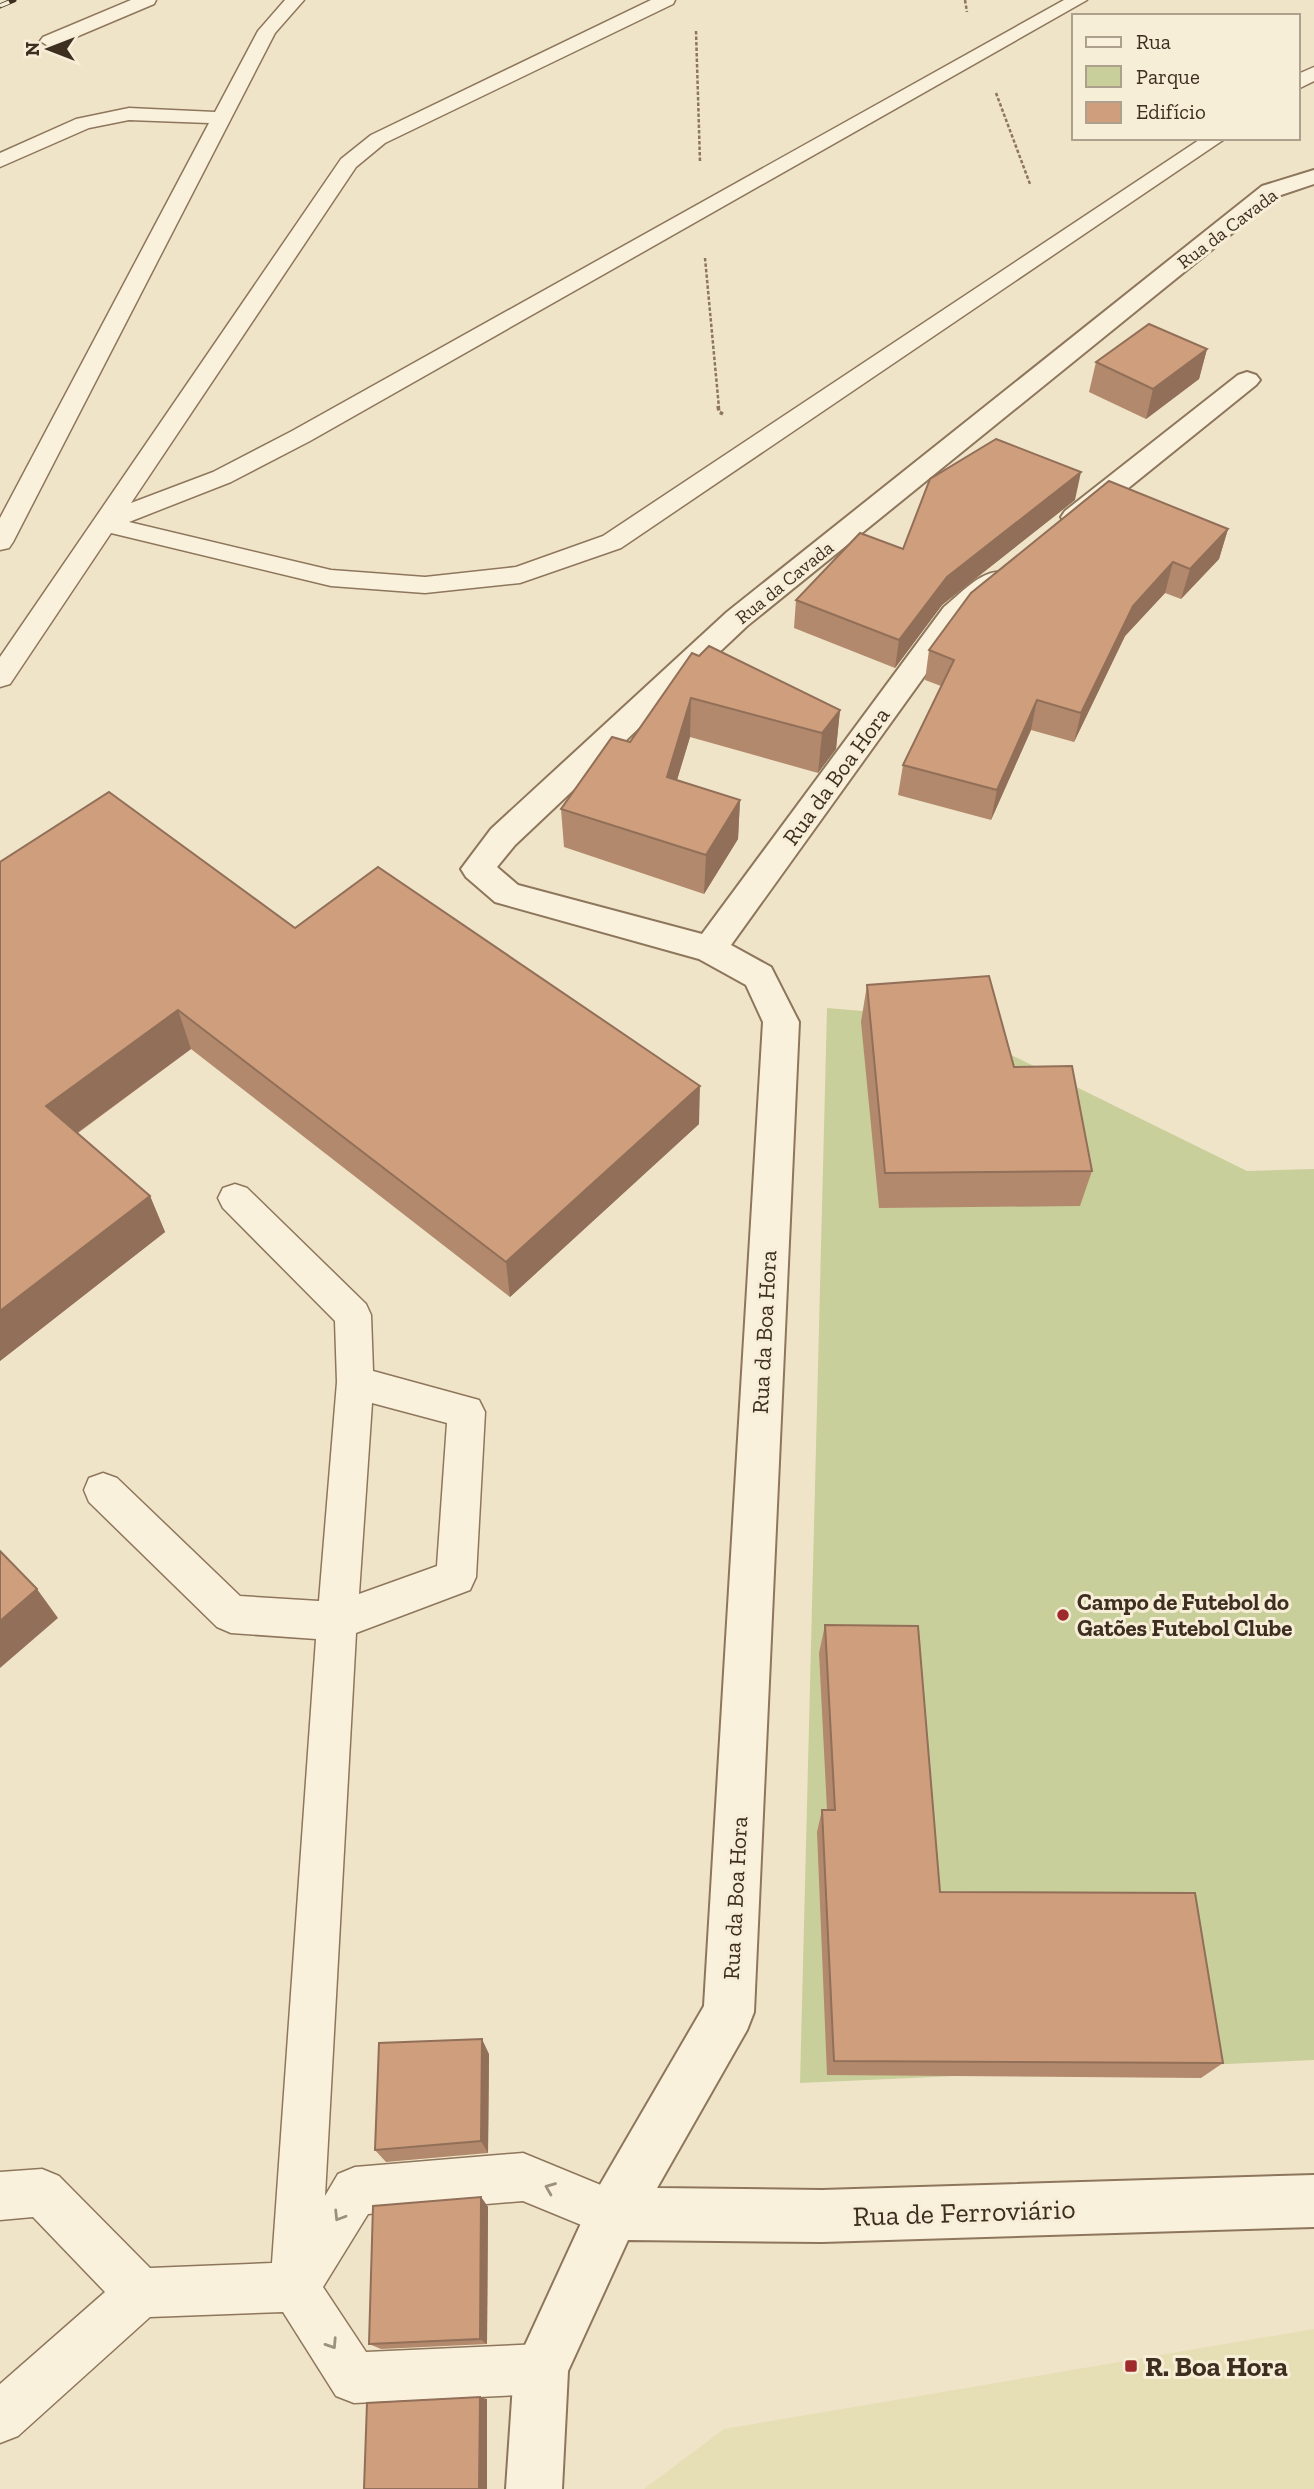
<svg xmlns="http://www.w3.org/2000/svg" width="1314" height="2489" font-family="'Zilla Slab',serif">
  <style>
    .farmland { fill: #e6deb5 }
    .green { fill: #c9cf9b }
    .lines { fill: none; stroke-linecap: round; stroke-linejoin: round }
    .lane-casing { stroke: #8d765c; stroke-width: 3 }
    .street-casing { stroke: #8d765c; stroke-width: 4 }
    .path-far1 { stroke: #8d765c; stroke-width: 2.5; stroke-dasharray: 3.5 2; stroke-linecap: butt }
    .path { stroke: #8d765c; stroke-width: 3.5; stroke-dasharray: 4.5 2.5; stroke-linecap: butt }
    .lane { fill: #faf1dc; fill-rule: evenodd }
    .street { fill: #faf1dc; fill-rule: evenodd }
    .rail-casing { stroke: #3d2e20; stroke-width: 5 }
    .rail { stroke: #f7eed8; stroke-width: 3.5; stroke-dasharray: 10; stroke-linecap: butt }
    .wall { fill: #b2896c }
    .shaded-wall { fill: #916f58 }
    .building { fill: #cf9f7d; stroke: #916f58; stroke-width: 2 }
    .oneway { stroke: #9c907e }
    .poi-dot { fill: #9e2a2b; stroke: #f7eed8; stroke-width: 2.5 }
    .labels { text-anchor: middle; stroke-width: 6; stroke-linejoin: round; paint-order: stroke }
    .far-street-label { font-size: 19px; fill: #3d2e20; stroke: #f7eed8 }
    .street-label { font-size: 23px; fill: #3d2e20; stroke: #f7eed8 }
    .poi-label { font-size: 23px; font-weight: bold; fill: #3d2e20; stroke: #f7eed8; text-anchor: start }
    .near-street-label { font-size: 28px; fill: #3d2e20; stroke: #f7eed8 }
    .near-poi-label { font-size: 28px; font-weight: bold; fill: #3d2e20; stroke: #f7eed8; text-anchor: start }
  </style>
  <rect width="100%" height="100%" fill="#f0e4c8"/>
  <polygon class="farmland" points="1314,2329 1314,2489 644,2489 724,2429"/>
  <polygon class="green" points="827,1008 934,1017 1247,1171 1314,1169 1314,2060 800,2083"/>
  <g class="lines">
    <g class="lane-casing">
      <g id="lane">
        <polygon points="131,0 156,0 154,4 57,45 50,47 40,41 43,37"/>
        <polygon points="285,0 304,0 275,33 13,542 9,548 0,550 0,518 209,123 129,120 89,128 0,167 0,153 76,119 129,108 215,112 258,31"/>
        <polygon points="651,0 675,0 673,4 385,143 356,167 131,503 213,472 292,431 1064,0 1087,0 310,441 231,482 129,522 331,570 425,577 516,567 603,536 1202,138 1226,138 621,548 520,583 425,593 331,586 111,533 10,684 0,687 0,657 341,159 371,135"/>
        <polygon points="1314,67 1314,81 1298,89 1298,74"/>
        <path d="M 235,1184 L 247,1188 L 366,1304 L 371,1315 L 373,1371 L 479,1400 L 485,1412 L 476,1577 L 470,1590 L 356,1633 L 325,2196 L 338,2174 L 355,2167 L 523,2153 L 630,2197 L 637,2214 L 630,2231 L 613,2238 L 523,2201 L 368,2214 L 323,2287 L 366,2352 L 541,2344 L 559,2351 L 566,2369 L 559,2387 L 541,2394 L 354,2403 L 336,2396 L 283,2312 L 150,2317 L 18,2436 L 0,2443 L 0,2384 L 105,2292 L 33,2217 L 0,2220 L 0,2172 L 42,2169 L 59,2176 L 150,2268 L 272,2263 L 316,1639 L 231,1633 L 217,1627 L 89,1502 L 84,1490 L 89,1478 L 103,1473 L 117,1478 L 240,1596 L 319,1601 L 337,1382 L 335,1321 L 223,1208 L 218,1198 L 223,1188 ZM 372,1403 L 447,1423 L 437,1566 L 359,1594 Z"/>
      </g>
    </g>
    <g class="street-casing">
      <g id="street">
        <path d="M 1314,170 L 1314,184 L 1278,196 L 747,626 L 515,845 L 497,867 L 518,885 L 702,934 L 944,607 C 962,593 984,566 1008,573 L 1012,579 L 964,621 L 731,945 L 771,967 L 799,1022 L 754,2012 L 747,2030 L 657,2188 L 822,2190 L 1314,2175 L 1314,2227 L 822,2242 L 628,2240 L 568,2371 L 562,2489 L 506,2489 L 514,2369 L 594,2195 L 704,2006 L 763,1022 L 746,985 L 699,959 L 495,902 L 466,877 L 461,869 L 491,829 L 727,612 L 1262,186 Z"/>
        <polygon points="1247,372 1256,375 1260,380 1256,385 1085,523 1075,525 1065,523 1061,517 1065,511 1238,375"/>
      </g>
    </g>
    <g class="path-far1">
      <polyline points="965,0 967,12"/>
      <polyline points="696,31 700,162"/>
      <polyline points="996,93 1030,184"/>
      <polyline points="705,258 719,408"/>
    </g>
    <polyline class="path" points="718,406 719,412 723,414"/>
    <use href="#lane" class="lane"/>
    <use href="#street" class="street"/>
    <g class="rail-casing">
      <polyline id="rail" points="0,6 14,0"/>
    </g>
    <use href="#rail" class="rail"/>
  </g>
  <g class="wall">
    <polygon points="1207,349 1199,379 1146,419 1089,392 1096,362"/>
    <polygon points="1075,500 942,605 895,668 794,628 796,600 903,549"/>
    <polygon points="1228,529 1219,559 1181,599 1165,593 1125,636 1074,742 1031,730 991,820 898,795 903,765 941,686 925,680 929,650"/>
    <polygon points="699,656 840,710 836,749 818,773 690,737 677,780 740,800 738,839 704,894 564,847 561,809 630,742"/>
    <polygon points="0,862 295,928 699,1124 510,1297 191,1049 78,1133 150,1196 165,1232 0,1361"/>
    <polygon points="867,985 1014,1067 1092,1171 1080,1206 879,1208 861,1022"/>
    <polygon points="825,1625 940,1892 1223,2063 1201,2078 827,2075 817,1832 822,1810 827,1810 819,1653"/>
    <polygon points="489,2054 488,2153 386,2162 375,2150"/>
    <polygon points="481,2197 488,2207 487,2344 381,2349 369,2344"/>
  </g>
  <g class="shaded-wall">
    <polygon points="1207,349 1199,379 1146,419 1153,389"/>
    <polygon points="1081,472 1075,500 942,605 895,668 899,640 947,577"/>
    <polygon points="1228,529 1219,559 1181,599 1190,569"/>
    <polygon points="1173,562 1165,593 1125,636 1074,742 1081,713 1133,606"/>
    <polygon points="691,698 690,737 666,816 667,777"/>
    <polygon points="1037,700 1031,730 991,820 997,790"/>
    <polygon points="840,710 836,749 818,773 822,733"/>
    <polygon points="740,800 738,839 704,894 706,855"/>
    <polygon points="178,1010 191,1049 63,1143 46,1106"/>
    <polygon points="700,1086 699,1124 510,1297 506,1262"/>
    <polygon points="150,1196 165,1232 0,1361 0,1311"/>
    <polygon points="37,1589 58,1618 0,1668 0,1621"/>
    <polygon points="482,2039 489,2054 488,2153 481,2141"/>
    <polygon points="481,2197 488,2207 487,2344 480,2339"/>
    <polygon points="480,2397 487,2399 487,2489 479,2489"/>
  </g>
  <g class="building">
    <polygon points="1149,324 1207,349 1153,389 1096,362"/>
    <polygon points="996,439 1081,472 947,577 899,640 796,600 860,533 903,549 930,479"/>
    <polygon points="1109,481 1228,529 1190,569 1173,562 1133,606 1081,713 1037,700 997,790 903,765 954,660 929,650 971,593"/>
    <polygon points="709,646 840,710 822,733 691,698 667,777 740,800 706,855 561,809 612,737 630,742 692,653 699,656"/>
    <polygon points="109,792 295,928 378,867 700,1086 506,1262 178,1010 46,1106 150,1196 0,1311 0,862"/>
    <polygon points="989,976 1014,1067 1072,1066 1092,1171 885,1173 867,985"/>
    <polygon points="0,1551 37,1589 0,1621"/>
    <polygon points="825,1625 918,1626 940,1892 1195,1893 1223,2063 834,2061 822,1810 835,1810"/>
    <polygon points="482,2039 481,2141 375,2150 379,2043"/>
    <polygon points="481,2197 480,2339 369,2344 373,2206"/>
    <polygon points="480,2397 479,2489 364,2489 367,2403"/>
  </g>
  <defs><path id="oneway-chevron" d="M-2-3.5L2.5 0L-2 3.5" fill="none" stroke-width="1.6" stroke-linecap="round" stroke-linejoin="round" transform="scale(1.75)"/></defs>
  <g class="oneway">
    <use href="#oneway-chevron" transform="translate(550 2188) rotate(-158)"/>
    <use href="#oneway-chevron" transform="translate(339 2216) rotate(122)"/>
    <use href="#oneway-chevron" transform="translate(332 2344) rotate(57)"/>
  </g>
  <g class="poi-dot">
    <circle cx="1063" cy="1615" r="7"/>
    <rect x="1124" y="2359" width="14" height="14" rx="3.5"/>
  </g>
  <g class="labels">
    <g class="far-street-label">
      <text transform="translate(1227 228) rotate(-37)" y="7">Rua da Cavada</text>
      <text transform="translate(784 582) rotate(-39)" y="7">Rua da Cavada</text>
    </g>
    <g class="street-label">
      <text transform="translate(836 776) rotate(-54)" y="8">Rua da Boa Hora</text>
      <text transform="translate(764 1332) rotate(-87)" y="8">Rua da Boa Hora</text>
      <text transform="translate(735 1898) rotate(-87)" y="8">Rua da Boa Hora</text>
    </g>
    <g class="poi-label">
      <text x="1077" y="1610">Campo de Futebol do<tspan x="1077" dy="26">Gatões Futebol Clube</tspan></text>
    </g>
    <g class="near-street-label">
      <text transform="translate(964 2212) rotate(-2)" y="10">Rua de Ferroviário</text>
    </g>
    <g class="near-poi-label">
      <text x="1145" y="2376">R. Boa Hora</text>
    </g>
  </g>
  <rect x="1072" y="14" width="228" height="126" fill="#f7eed8" stroke="#ada18e" stroke-width="2"/>
  <rect x="1086" y="37" width="35" height="10" fill="#faf1dc" stroke="#ada18e" stroke-width="2"/>
  <text x="1136" y="49" font-size="21" fill="#3d2e20">Rua</text>
  <rect x="1086" y="66" width="35" height="21" fill="#c9cf9b" stroke="#ada18e" stroke-width="2"/>
  <text x="1136" y="84" font-size="21" fill="#3d2e20">Parque</text>
  <rect x="1086" y="102" width="35" height="21" fill="#cf9f7d" stroke="#ada18e" stroke-width="2"/>
  <text x="1136" y="119" font-size="21" fill="#3d2e20">Edifício</text>
  <g transform="translate(49 49) rotate(270)" stroke="#f7eed8" stroke-width="5" paint-order="stroke">
  <path d="M0-5L12 26L0 18L-12 26Z" fill="#3d2e20"/>
  <text y="-10" font-size="19" font-weight="bold" text-anchor="middle" fill="#3d2e20">N</text>
  </g>
</svg>
